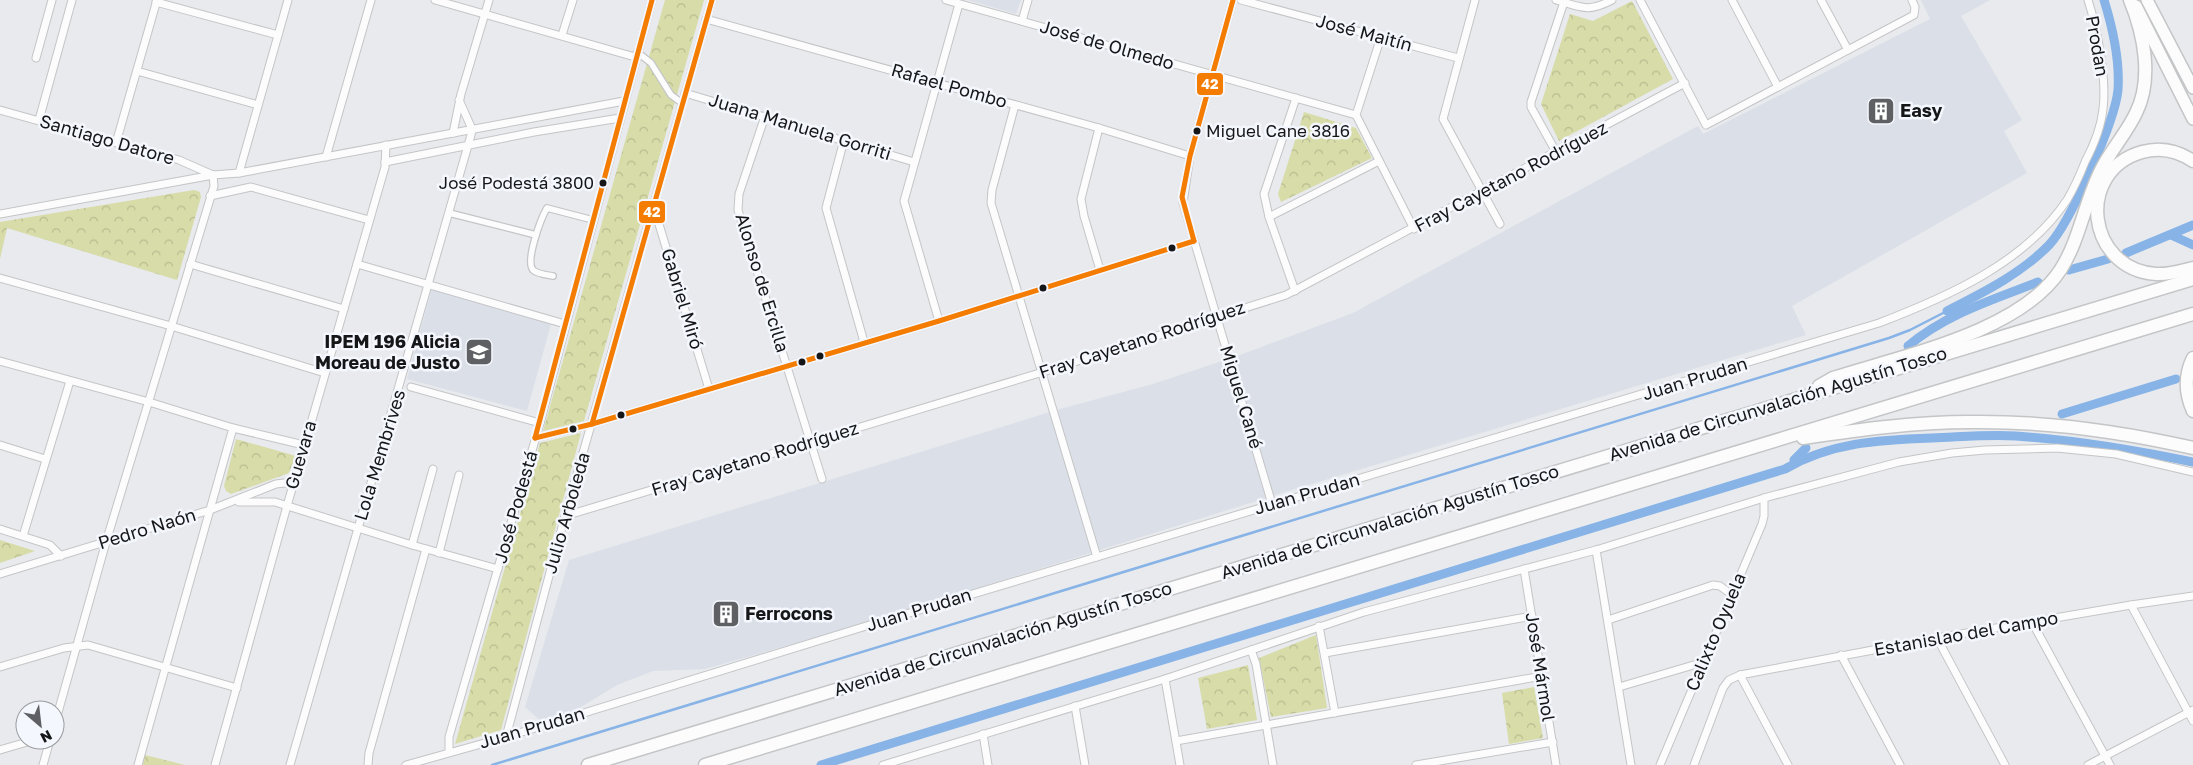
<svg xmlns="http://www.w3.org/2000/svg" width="2193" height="765" font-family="'Golos Text',sans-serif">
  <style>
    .built { fill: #dbdfe8 }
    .park { fill: url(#park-crowns) }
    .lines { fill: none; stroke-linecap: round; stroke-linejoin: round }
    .stream { stroke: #87b3e7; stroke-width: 2.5 }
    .canal { stroke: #87b3e7; stroke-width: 9 }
    .pedestrian-casing { stroke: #c4c5c7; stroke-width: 8 }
    .minor-casing { stroke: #c4c5c7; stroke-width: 9 }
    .primary-casing { stroke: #c4c5c7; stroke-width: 14 }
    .motorway-casing { stroke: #c4c5c7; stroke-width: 15 }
    .pedestrian { stroke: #fcfcfc; stroke-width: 5.5 }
    .minor { stroke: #fcfcfc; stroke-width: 7 }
    .primary { stroke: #fcfcfc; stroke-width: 11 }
    .motorway { stroke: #fcfcfc; stroke-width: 12 }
    .bus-1-casing { stroke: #f4f7fd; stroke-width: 9 }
    .bus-1 { stroke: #f37c01; stroke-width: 5 }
    .bus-dot { fill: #151618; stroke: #f4f7fd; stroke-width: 2 }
    .labels { text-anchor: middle; stroke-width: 5; stroke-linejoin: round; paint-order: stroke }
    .bus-label { font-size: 17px; fill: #151618; stroke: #f4f7fd; text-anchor: start }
    .street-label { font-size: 18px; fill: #151618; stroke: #f4f7fd }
    .poi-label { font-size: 18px; font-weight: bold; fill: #151618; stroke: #f4f7fd; text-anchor: start }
    .line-badge { stroke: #f4f7fd; stroke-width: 2 }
    .badge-label { font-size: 14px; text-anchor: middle; font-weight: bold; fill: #fff }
  </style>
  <defs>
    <pattern id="park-crowns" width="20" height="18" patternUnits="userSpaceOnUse" patternTransform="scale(1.25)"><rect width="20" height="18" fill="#d8dca8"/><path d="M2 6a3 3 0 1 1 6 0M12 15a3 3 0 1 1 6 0" fill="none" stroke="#b8bc90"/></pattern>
  </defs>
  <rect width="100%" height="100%" fill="#e8eaed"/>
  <g class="built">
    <polygon points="968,0 1021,0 1016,14"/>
    <polygon points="1921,0 1990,0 1961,16 2022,120 2004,131 2027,173 1792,306 1806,335 1282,493 860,625 705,669 653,671 617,685 571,713 541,721 525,707 569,560 1060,409 1153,384 1240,355 1353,313 1698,126 1703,134 1930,19"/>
    <polygon points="432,288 551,324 527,411 407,379"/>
  </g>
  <g class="park">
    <polygon points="665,0 704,0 584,421 543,431"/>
    <polygon points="1632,1 1673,79 1559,141 1541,104 1570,14 1593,21"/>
    <polygon points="1304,112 1356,128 1372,158 1281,202 1278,194"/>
    <polygon points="194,190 200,192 201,197 177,280 7,228 0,259 0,222"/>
    <polygon points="581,433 501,730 455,744 540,443"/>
    <polygon points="236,439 296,456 289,473 231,494 226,491 224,486"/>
    <polygon points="0,540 35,551 0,563"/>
    <polygon points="1316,635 1327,708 1271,717 1259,658"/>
    <polygon points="1248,665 1257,720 1207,729 1198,678"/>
    <polygon points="1534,687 1543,738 1509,744 1502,693"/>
    <polygon points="145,755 185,765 143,765"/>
  </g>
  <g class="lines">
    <polyline class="stream" points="492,765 1889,338 1910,330 1947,311"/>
    <g class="canal">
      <polyline points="2171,235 2193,245"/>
      <polyline points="2126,253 2193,225"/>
      <polyline points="2069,270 2108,259"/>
      <path d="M 1947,311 C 1982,293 2021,274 2049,245 C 2070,223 2115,121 2118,90 C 2120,59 2113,29 2104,0"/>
      <path d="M 1908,346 C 1946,314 1992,300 2038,282"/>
      <polyline points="2062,414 2176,379"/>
      <polyline points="1794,460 1806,448"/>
      <path d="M 821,765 L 1785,469 C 1832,442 1879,440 1932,438 C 1960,437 1989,434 2016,436 C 2075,440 2135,450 2193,462"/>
    </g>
    <g class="pedestrian-casing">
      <g id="pedestrian">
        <polyline points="637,52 651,63 671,95 682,103"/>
        <polyline points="449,213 536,235"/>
        <path d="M 553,276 C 547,275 537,274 533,270 C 525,261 541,218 547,208 L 593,220"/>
      </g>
    </g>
    <g class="minor-casing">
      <g id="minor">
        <polyline points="435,0 635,57"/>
        <polyline points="946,0 1356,115"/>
        <polyline points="1233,0 1190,156 1183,203 1272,504"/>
        <polyline points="1241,0 1458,58"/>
        <polyline points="1475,0 1443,119 1500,224"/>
        <path d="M 1556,0 C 1581,7 1588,13 1612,0"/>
        <polyline points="1640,0 1706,125 1914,15 1915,7 1912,0"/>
        <polyline points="1732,0 1778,87"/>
        <polyline points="1821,0 1848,50"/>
        <polyline points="156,2 278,35"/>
        <polyline points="706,19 1099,128 1190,156"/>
        <polyline points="1022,21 1028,0"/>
        <polyline points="562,35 573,0"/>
        <polyline points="1381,37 1356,115 1414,229"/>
        <polyline points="36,58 52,0"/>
        <polyline points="137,71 258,105"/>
        <polyline points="685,93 914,162"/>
        <polyline points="1015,105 992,190 991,203 1097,557"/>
        <polyline points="0,110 179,160 213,175"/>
        <polyline points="765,116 739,194 738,210 822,479"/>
        <polyline points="39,120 72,0"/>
        <polyline points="1099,128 1081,199 1084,216 1100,270"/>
        <polyline points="453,133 461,94 489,0"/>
        <polyline points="844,140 826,208 864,342"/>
        <polyline points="116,143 157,0"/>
        <polyline points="1556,152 1531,107 1531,102 1564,2"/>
        <polyline points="326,157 371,0"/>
        <polyline points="385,162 534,132 620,118"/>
        <polyline points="239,173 288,0"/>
        <polyline points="210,196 251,187 369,220"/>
        <polyline points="652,210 658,221 709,389"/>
        <polyline points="0,214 213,175 239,173 624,101"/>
        <polyline points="1269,217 1379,161"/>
        <polyline points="190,264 344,309"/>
        <polyline points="357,264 565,324"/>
        <polyline points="0,278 171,326 325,373"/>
        <polyline points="1295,291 1269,217 1264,194 1296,98"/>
        <polyline points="939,321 904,201 959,4"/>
        <polyline points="0,361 149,402 233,428 304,445"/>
        <polyline points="411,387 540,423"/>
        <polyline points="535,438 592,424 939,321 1194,241"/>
        <polyline points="0,445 45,459"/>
        <polyline points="239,502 275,502 412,545 498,569"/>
        <polyline points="565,516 1043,372 1286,295 1685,83"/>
        <polyline points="0,529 50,545 61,556"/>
        <polyline points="23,536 70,381"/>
        <polyline points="412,545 433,469"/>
        <polyline points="1596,550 1631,765"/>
        <polyline points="439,553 459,475"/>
        <polyline points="1524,569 1556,765"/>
        <polyline points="0,574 210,510 276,484 284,483 293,485"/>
        <polyline points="2131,605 2193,721"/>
        <polyline points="1608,620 1713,585 1720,586 1732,595"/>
        <polyline points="2032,622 2110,765"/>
        <polyline points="1319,626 1335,713"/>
        <polyline points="1937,638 2005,765"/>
        <polyline points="1251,650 1256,664 1273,765"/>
        <polyline points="1325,653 1532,616"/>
        <polyline points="1841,655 1900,765"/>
        <polyline points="0,667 64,648 88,645 237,688"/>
        <polyline points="1740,675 1788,765"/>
        <polyline points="1165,679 1180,765"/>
        <polyline points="1619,687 1697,664 1702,666"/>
        <polyline points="1075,706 1085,765"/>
        <polyline points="55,723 106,542 214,186 213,175"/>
        <polyline points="983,734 988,765"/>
        <polyline points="506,737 565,516 712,0"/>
        <polyline points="1176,741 1542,676"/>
        <polyline points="0,750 34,740"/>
        <polyline points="449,752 449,737 540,423 652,0"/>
        <polyline points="43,765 50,740"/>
        <polyline points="138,765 233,428"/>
        <polyline points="215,765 287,506 385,167 386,145"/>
        <polyline points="290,765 471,135 472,129 459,100"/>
        <polyline points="368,765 369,753 426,549"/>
        <path d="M 406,765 L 506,737 L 876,623 L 1879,323 C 1947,297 2025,263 2067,200 C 2074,188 2080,175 2085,162 C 2094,145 2101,128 2103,109 C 2107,79 2097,28 2088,0"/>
        <polyline points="883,765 1165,679 1364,612 1596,550 1764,498 1899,462 1952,453 1985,450 2057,448 2116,454 2193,472"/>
        <polyline points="1416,765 1553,742"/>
        <polyline points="1660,765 1762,524 1764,516 1764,498"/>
        <polyline points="1694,765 1723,688 1729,680 1740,675 1937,638 2131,605 2193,596"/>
        <polyline points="2088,765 2193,710"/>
      </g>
    </g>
    <g class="primary-casing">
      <g id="primary">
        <polyline points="2147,0 2193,88"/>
        <polyline points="2136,6 2193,119"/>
      </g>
    </g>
    <g class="motorway-casing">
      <g id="motorway">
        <path d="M 2193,161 C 2178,151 2160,147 2142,152 C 2075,171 2086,269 2156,274 C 2168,275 2181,271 2193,268"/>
        <path d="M 2193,358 C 2184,376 2185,393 2193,411"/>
        <path d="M 1819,386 L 1833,378 C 1901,356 2021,332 2061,269 C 2080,239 2085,200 2102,168 C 2112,149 2127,132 2136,113 C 2153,79 2144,34 2130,0"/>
        <path d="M 1803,438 C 1858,430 1914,422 1970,422 C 2046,421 2119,431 2193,448"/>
        <polyline points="588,765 2193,279"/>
        <polyline points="705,765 2193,314"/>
      </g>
    </g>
    <use href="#pedestrian" class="pedestrian"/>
    <use href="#minor" class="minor"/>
    <use href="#primary" class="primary"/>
    <use href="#motorway" class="motorway"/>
    <g class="bus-1-casing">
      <g id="bus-1">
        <polyline points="1194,241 1182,197 1190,156 1233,0"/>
        <polyline points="592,424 712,0"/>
        <polyline points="535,438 592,424 939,321 1194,241"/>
        <polyline points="535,438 652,0"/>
      </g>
    </g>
    <use href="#bus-1" class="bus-1"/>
  </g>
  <defs>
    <g id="building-square" transform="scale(1.4375)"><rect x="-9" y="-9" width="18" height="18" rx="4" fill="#5f6063" stroke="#f4f7fd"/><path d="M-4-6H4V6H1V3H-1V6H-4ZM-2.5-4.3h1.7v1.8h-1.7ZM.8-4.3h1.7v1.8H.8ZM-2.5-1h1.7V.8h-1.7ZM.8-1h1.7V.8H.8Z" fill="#fff"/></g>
    <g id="school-square" transform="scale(1.4375)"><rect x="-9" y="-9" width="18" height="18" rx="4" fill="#5f6063" stroke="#f4f7fd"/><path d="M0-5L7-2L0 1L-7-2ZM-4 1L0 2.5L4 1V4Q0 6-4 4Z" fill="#fff"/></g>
  </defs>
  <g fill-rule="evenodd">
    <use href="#building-square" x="1881" y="111"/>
    <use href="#school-square" x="479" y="352"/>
    <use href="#building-square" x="726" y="614"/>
  </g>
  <g class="bus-dot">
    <circle cx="1197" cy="131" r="4.5"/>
    <circle cx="603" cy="183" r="4.5"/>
    <circle cx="1172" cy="248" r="4.5"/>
    <circle cx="1043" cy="288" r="4.5"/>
    <circle cx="820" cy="356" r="4.5"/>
    <circle cx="802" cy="362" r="4.5"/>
    <circle cx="621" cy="415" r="4.5"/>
    <circle cx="573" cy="429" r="4.5"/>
  </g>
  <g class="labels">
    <g class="bus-label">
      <text x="1206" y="137">Miguel Cane 3816</text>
      <text x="594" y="189" text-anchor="end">José Podestá 3800</text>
    </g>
    <g class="street-label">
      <text transform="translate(1364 33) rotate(15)" y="6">José Maitín</text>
      <text transform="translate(1107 45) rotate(16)" y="6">José de Olmedo</text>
      <text transform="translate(2097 46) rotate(80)" y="6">Prodan</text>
      <text transform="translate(949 86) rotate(16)" y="6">Rafael Pombo</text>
      <text transform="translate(800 127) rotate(17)" y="6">Juana Manuela Gorriti</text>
      <text transform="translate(107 140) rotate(16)" y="6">Santiago Datore</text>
      <text transform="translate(1511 177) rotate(-28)" y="6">Fray Cayetano Rodríguez</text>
      <text transform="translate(762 283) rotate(73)" y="6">Alonso de Ercilla</text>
      <text transform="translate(682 299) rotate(73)" y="6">Gabriel Miró</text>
      <text transform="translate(1142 340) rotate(-18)" y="6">Fray Cayetano Rodríguez</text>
      <text transform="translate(1695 379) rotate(-17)" y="6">Juan Prudan</text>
      <text transform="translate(1241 397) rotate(73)" y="6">Miguel Cané</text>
      <text transform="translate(1778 404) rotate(-17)" y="6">Avenida de Circunvalación Agustín Tosco</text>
      <text transform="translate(301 455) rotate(-74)" y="6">Guevara</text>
      <text transform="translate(380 455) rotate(-73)" y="6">Lola Membrives</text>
      <text transform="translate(755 459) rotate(-17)" y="6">Fray Cayetano Rodríguez</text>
      <text transform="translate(1307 494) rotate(-16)" y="6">Juan Prudan</text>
      <text transform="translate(516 507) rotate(-74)" y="6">José Podestá</text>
      <text transform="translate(567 513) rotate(-74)" y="6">Julio Arboleda</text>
      <text transform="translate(1390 522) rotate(-17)" y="6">Avenida de Circunvalación Agustín Tosco</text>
      <text transform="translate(147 529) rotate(-17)" y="6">Pedro Naón</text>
      <text transform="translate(919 610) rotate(-17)" y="6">Juan Prudan</text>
      <text transform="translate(1716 632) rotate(-67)" y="6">Calixto Oyuela</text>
      <text transform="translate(1966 634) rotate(-10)" y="6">Estanislao del Campo</text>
      <text transform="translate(1003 639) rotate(-17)" y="6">Avenida de Circunvalación Agustín Tosco</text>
      <text transform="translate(1540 667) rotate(81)" y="6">José Mármol</text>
      <text transform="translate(532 728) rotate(-16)" y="6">Juan Prudan</text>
    </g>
    <g class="poi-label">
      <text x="1900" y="117">Easy</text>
      <text x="460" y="348" text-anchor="end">IPEM 196 Alicia<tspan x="460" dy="21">Moreau de Justo</tspan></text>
      <text x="745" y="620">Ferrocons</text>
    </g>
  </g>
  <g class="line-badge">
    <rect x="1196" y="72" width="28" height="24" rx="5" fill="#f37c01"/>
    <rect x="638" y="200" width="28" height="24" rx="5" fill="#f37c01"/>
  </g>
  <g class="badge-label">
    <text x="1210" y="89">42</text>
    <text x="652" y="217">42</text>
  </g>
  <g transform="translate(40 725) rotate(152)"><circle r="24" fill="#f4f7fd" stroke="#9b9da1"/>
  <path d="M0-4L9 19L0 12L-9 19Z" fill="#5f6063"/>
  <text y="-8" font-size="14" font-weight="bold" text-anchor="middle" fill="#151618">N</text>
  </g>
</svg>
